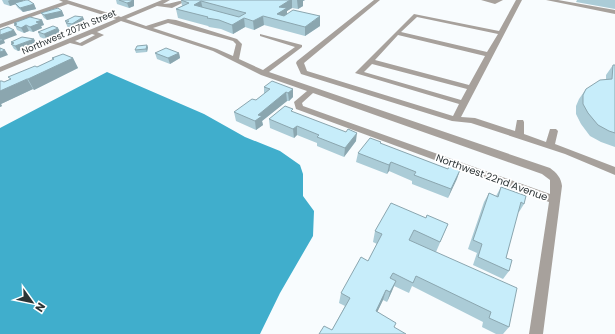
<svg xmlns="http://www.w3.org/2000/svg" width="615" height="334" font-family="Poppins,sans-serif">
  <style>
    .water { fill: #40aecc }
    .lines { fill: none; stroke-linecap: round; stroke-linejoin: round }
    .minor { fill: #a7a19c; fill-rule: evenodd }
    .wall { fill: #abccd7 }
    .shaded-wall { fill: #8ba6af }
    .building { fill: #c7edfa; stroke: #8ba6af; fill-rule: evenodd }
    .labels { text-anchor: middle; stroke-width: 3.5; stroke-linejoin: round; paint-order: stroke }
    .far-street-label { font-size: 9px; fill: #2c3436; stroke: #fff }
    .street-label { font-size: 10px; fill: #2c3436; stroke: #fff }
  </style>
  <rect width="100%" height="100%" fill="#f8fcfe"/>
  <polygon class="water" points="107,72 204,114 245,137 280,151 300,165 303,174 303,196 314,211 313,236 280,293 260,334 0,334 0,128"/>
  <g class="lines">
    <g class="minor">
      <path d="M 59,0 L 67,0 L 121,17 L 162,0 L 170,0 L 163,4 C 172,4 179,0 188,0 L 172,8 L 157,6 L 126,19 L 146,26 L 168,19 L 176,20 L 237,39 L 242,44 L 239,59 L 263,70 L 295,47 L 260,36 L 260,34 L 302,45 L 302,47 L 269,72 L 550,168 C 557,173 561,178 562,186 L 543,334 L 529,334 L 549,202 L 296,109 L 294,102 L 307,91 L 261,75 L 213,51 L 121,21 L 97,32 L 104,35 L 82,46 L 70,43 L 0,72 L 0,67 L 116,19 L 68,4 L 0,28 L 0,24 L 63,2 ZM 168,23 L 233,41 L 236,44 L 233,56 L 217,49 L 153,28 ZM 92,34 L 95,35 L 80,43 L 75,41 ZM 313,93 L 542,174 L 550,180 L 550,194 L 303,106 L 302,103 Z"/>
      <path d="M 374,0 L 380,0 L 304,63 L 307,71 L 453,116 L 459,104 L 355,73 L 414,14 L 499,31 L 516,0 L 522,0 L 461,117 L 475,118 L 515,131 L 517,120 L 523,120 L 524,122 L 524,134 L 546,142 L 550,129 L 556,129 L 558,131 L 555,144 L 615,167 L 615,175 L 565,154 L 471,123 L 452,121 L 301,74 L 296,63 L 297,61 ZM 417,17 L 498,34 L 487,52 L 401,32 ZM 398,35 L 485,56 L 469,85 L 375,60 ZM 372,64 L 467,89 L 461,100 L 364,72 Z"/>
      <polygon points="481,0 503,0 495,4"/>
      <polygon points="546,0 558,0 615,10 615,14"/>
    </g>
  </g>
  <g class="wall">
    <polygon points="2,0 23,0 23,1 34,4 36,9 23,12 18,8 15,4 10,6 4,4"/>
    <polygon points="116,0 134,0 134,6 129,8 117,4"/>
    <polygon points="181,0 305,0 303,1 303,6 298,9 292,8 287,11 287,14 320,26 305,36 264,25 254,30 245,27 233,34 221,29 209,27 208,26 178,18 176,9 182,6"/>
    <polygon points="577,0 615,0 615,9 576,2"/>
    <polygon points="62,11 64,16 47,20 44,18 41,13"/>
    <polygon points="42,20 44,25 41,26 42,28 33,32 29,31 24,33 17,30 14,23"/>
    <polygon points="65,21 85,22 74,29 68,28"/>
    <polygon points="38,32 61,33 47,40 40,37"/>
    <polygon points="11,42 37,44 18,51 14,49 11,44 12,44"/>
    <polygon points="148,47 147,52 136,53 135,50"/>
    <polygon points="155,53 179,53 180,58 170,64 157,59"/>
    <polygon points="52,58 73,58 78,68 34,90 33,89 1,104 2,106 0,107 0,81 4,82 10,79 8,77 37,67 53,60"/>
    <polygon points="613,65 615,65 615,147 601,142 590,136 581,124 576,114 576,106 579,99 586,89 606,79 606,75"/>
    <polygon points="264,87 293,89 293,97 289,101 287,101 262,121 263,125 256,130 236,121 234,112 256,100 264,94"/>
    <polygon points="293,112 356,141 344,157 317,146 317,143 297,135 294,138 270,128 269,119"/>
    <polygon points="381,144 448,169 460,170 448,198 412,184 412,181 389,171 387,174 356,162 358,153"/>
    <polygon points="501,187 524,204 519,212 518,212 506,258 509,271 503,279 473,265 477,253 468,249 484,202 489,193 496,196"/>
    <polygon points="426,218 448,224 436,252 509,327 503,334 496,334 482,327 483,322 412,286 409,293 394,286 387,302 383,300 377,312 332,330 345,306 339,303 341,293 368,261 377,244 373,242 375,231"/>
  </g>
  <g class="shaded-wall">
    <polygon points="10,0 23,0 23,2 10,6 8,1"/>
    <polygon points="130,0 134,0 134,6 129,8 127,3"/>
    <polygon points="290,0 292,0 292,8 287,11 287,17 277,14 279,7"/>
    <polygon points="297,0 305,0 303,1 303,6 298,9"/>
    <polygon points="201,1 203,10 194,5"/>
    <polygon points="34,4 36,9 23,12 20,8"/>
    <polygon points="62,11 64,16 47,20 44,15"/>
    <polygon points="263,16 264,25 254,30 253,21"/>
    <polygon points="320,16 320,26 305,36 305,27"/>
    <polygon points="83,17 85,22 74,29 72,24"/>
    <polygon points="244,18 245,27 233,34 232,25"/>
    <polygon points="42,20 44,25 41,26 42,28 33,32 30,27 36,22"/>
    <polygon points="26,25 29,31 24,33 21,28"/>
    <polygon points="58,28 61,33 47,40 44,34"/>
    <polygon points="14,30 17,35 4,40 5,43 0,45 0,35"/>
    <polygon points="34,39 37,44 18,51 15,46"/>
    <polygon points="147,45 148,47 147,52 146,49"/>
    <polygon points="5,50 8,55 0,58 0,52"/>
    <polygon points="179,53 180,58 170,64 168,58"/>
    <polygon points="73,58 78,68 34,90 28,79"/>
    <polygon points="27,79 33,89 1,104 2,106 0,107 0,91"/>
    <polygon points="293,89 293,97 289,101 288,93"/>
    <polygon points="286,92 287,101 262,121 263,125 256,130 255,121 258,115"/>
    <polygon points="297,126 297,135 294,138 293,129"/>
    <polygon points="357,133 356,141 344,157 345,148"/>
    <polygon points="391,162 389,171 387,174 389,165"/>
    <polygon points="460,170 457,179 448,198 451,189"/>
    <polygon points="396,281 392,291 387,302 390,292"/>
    <polygon points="386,290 383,300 373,321 376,311"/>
  </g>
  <g class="building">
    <polygon points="26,0 28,0 34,4 20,8 15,3"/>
    <polygon points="119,0 131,0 133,1 127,3"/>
    <path d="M 181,0 L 290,0 L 279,7 L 287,8 L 277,14 L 284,16 L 293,10 L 320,16 L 305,27 L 263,16 L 253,21 L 244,18 L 232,25 L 219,20 L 207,18 L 208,17 L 176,9 L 189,3 ZM 201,1 L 246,13 L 239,17 L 194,5 Z"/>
    <polygon points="58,8 62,11 44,15 41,13"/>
    <polygon points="75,16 83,17 72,24 66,23 69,21 65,21"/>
    <polygon points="30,17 42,20 36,22 40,23 30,27 26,25 21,28 14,25 17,24 14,23"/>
    <polygon points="53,26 58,28 44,34 38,32"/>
    <polygon points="8,27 14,30 0,35 0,30"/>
    <polygon points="22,37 34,39 15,46 11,44 14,43 11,42"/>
    <polygon points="0,39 1,39 4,40 0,41"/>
    <polygon points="147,45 146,49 135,50 137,46"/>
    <polygon points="0,48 5,50 0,52"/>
    <polygon points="166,48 179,53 168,58 155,53"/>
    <polygon points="63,54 73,58 28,79 27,79 0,91 0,81 2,81 4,82 11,79 8,77 35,66 37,67 54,59 52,58"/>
    <polygon points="613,65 615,65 615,133 609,131 598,125 588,113 583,104 583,95 586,89 600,80 612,79"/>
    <polygon points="272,81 293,89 288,93 286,92 258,115 262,116 255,121 234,112 252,99 256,100 270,89 264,87"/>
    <polygon points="285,106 293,109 291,111 346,132 348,129 357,133 345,148 317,137 319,135 297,126 293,129 269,119"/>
    <polygon points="370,138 381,142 380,143 448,169 449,166 460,170 451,189 414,175 416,172 391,162 389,165 358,153"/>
    <polygon points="501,187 526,196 524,204 521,202 506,258 512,260 509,271 478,257 482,244 473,240 489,193 498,197"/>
    <polygon points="391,203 426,218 427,215 448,224 440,242 414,230 409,240 517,288 509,327 489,318 491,312 416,276 413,283 393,273 390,278 396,281 390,292 386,290 376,311 396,323 394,327 406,334 319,334 324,326 332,330 350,298 341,293 361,257 368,261 382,234 375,231"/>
  </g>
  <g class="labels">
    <g class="far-street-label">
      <text transform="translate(69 32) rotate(-23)" y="3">Northwest 207th Street</text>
    </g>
    <g class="street-label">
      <text transform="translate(492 177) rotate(20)" y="4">Northwest 22nd Avenue</text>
    </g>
  </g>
  <g transform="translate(32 302) rotate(123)" stroke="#ffffff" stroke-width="3" paint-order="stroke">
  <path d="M0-3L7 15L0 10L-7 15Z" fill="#2c3436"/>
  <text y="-6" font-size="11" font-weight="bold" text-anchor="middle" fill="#2c3436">N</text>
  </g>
</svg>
